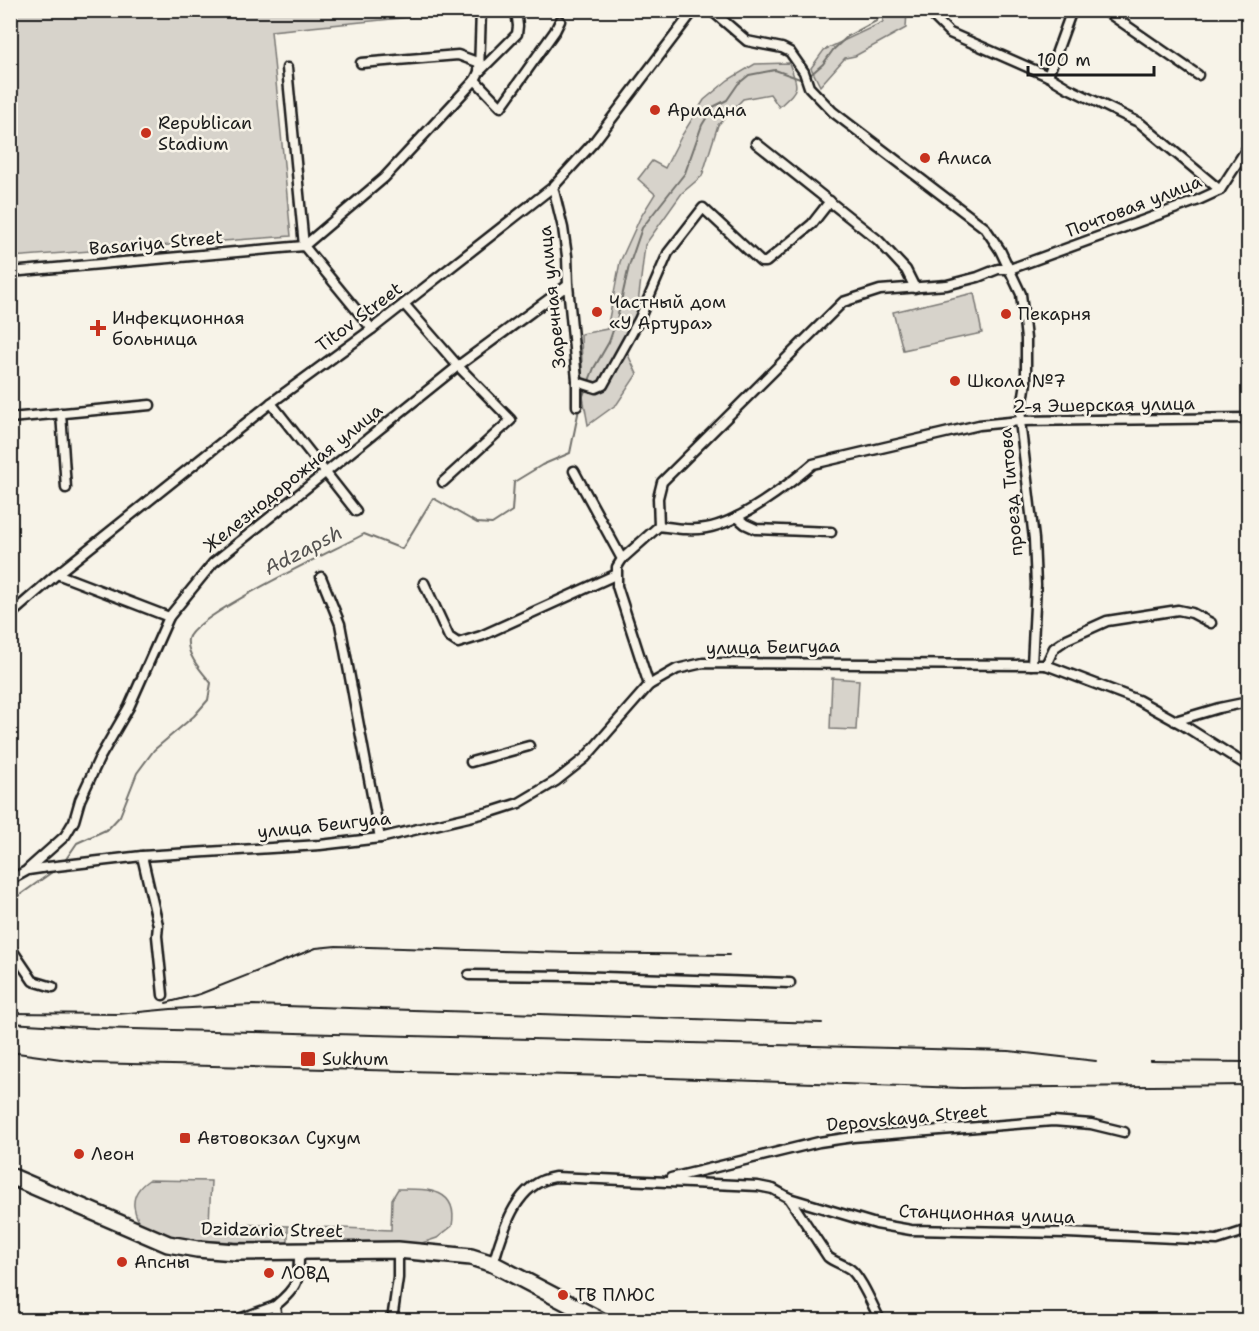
<svg xmlns="http://www.w3.org/2000/svg" width="1259" height="1331" font-family="'Shantell Sans',sans-serif">
  <style>
    .green { fill: #d7d3cb; stroke: #7a7874; stroke-width: 1.5 }
    .lines { fill: none; stroke-linecap: round; stroke-linejoin: round }
    .stream { stroke: #72716c; stroke-width: 2 }
    .street-casing { stroke: #1c1c1c; stroke-width: 13 }
    .highway-casing { stroke: #1c1c1c; stroke-width: 20 }
    .street { stroke: #f7f3e8; stroke-width: 8 }
    .highway { stroke: #f7f3e8; stroke-width: 15 }
    .rail { stroke: #1c1c1c; stroke-width: 2 }
    .poi-dot { fill: #c8321e; stroke: #f7f3e8; stroke-width: 2 }
    .labels { text-anchor: middle; stroke-width: 5; stroke-linejoin: round; paint-order: stroke }
    .poi-label { font-size: 18px; fill: #1c1c1c; stroke: #f7f3e8; text-anchor: start }
    .street-label { font-size: 18px; fill: #1c1c1c; stroke: #f7f3e8 }
    .water-label { font-size: 20px; font-style: italic; fill: #565452; stroke: #f7f3e8 }
  </style>
  <rect width="100%" height="100%" fill="#f7f3e8"/>
  <filter id="ink" filterUnits="userSpaceOnUse"><feTurbulence type="fractalNoise" baseFrequency=".0167" numOctaves="2"/><feDisplacementMap in="SourceGraphic" scale="12" xChannelSelector="R" yChannelSelector="G"/><feConvolveMatrix kernelMatrix="1 2 1 2 8 2 1 2 1" color-interpolation-filters="sRGB"/></filter>
  <g filter="url(#ink)">
    <g class="green">
      <polygon points="11,10 472,10 473,11 271,31 291,236 11,257"/>
      <polygon points="882,11 907,11 906,28 855,56 845,58 820,86 811,68 824,50 883,22"/>
      <path d="M 789,63 C 799,90 800,87 779,107 L 770,94 L 743,99 L 718,125 L 702,176 L 682,193 L 645,245 L 637,312 L 623,344 L 637,374 L 617,404 L 588,425 L 583,397 L 581,334 L 607,329 L 620,262 L 640,218 L 655,194 L 638,179 L 652,161 L 665,168 L 682,135 L 704,100 L 728,80 L 755,64 Z"/>
      <polygon points="974,293 982,333 903,350 893,312"/>
      <polygon points="832,678 859,680 856,730 830,729"/>
      <path d="M 149,1180 L 211,1181 L 209,1223 L 288,1226 L 288,1244 C 257,1242 166,1244 143,1226 C 137,1221 135,1213 134,1206 C 133,1194 140,1186 149,1180 Z"/>
      <path d="M 398,1189 C 425,1189 459,1187 452,1226 L 437,1238 L 422,1243 L 317,1242 L 317,1227 L 391,1230 L 392,1199 Z"/>
    </g>
    <g class="lines">
      <g class="stream">
        <polyline points="809,76 823,64 833,50 848,36 876,21 885,10"/>
        <polyline points="581,401 594,368 609,342 617,319 629,266 642,228 685,173 702,125 713,107 727,100 738,84 749,75 775,70 800,79 804,78"/>
        <path d="M 64,862 L 77,843 L 108,829 L 120,816 L 137,773 L 154,750 L 194,716 L 208,700 L 211,683 C 202,672 186,655 188,639 C 192,616 337,549 364,534 L 402,549 L 433,498 L 477,523 L 492,524 L 512,511 L 514,482 L 542,465 L 570,453 L 579,409"/>
        <polyline points="10,902 55,870"/>
      </g>
      <g class="street-casing">
        <g id="street">
          <polyline points="711,10 747,41 782,48 790,52 804,72 809,87 833,112 985,228 1000,250 1021,294 1026,339 1026,382 1020,421 1034,539 1036,585 1032,665"/>
          <polyline points="1104,10 1198,75"/>
          <polyline points="817,11 817,10"/>
          <polyline points="930,13 950,33 1048,76 1068,88 1140,123 1220,190"/>
          <polyline points="361,63 458,55 480,63"/>
          <polyline points="287,68 304,246 372,329"/>
          <polyline points="479,72 517,34 518,26 516,10"/>
          <polyline points="1048,76 1072,10"/>
          <polyline points="475,80 501,107 555,31 560,21"/>
          <polyline points="756,143 878,240 906,270 915,288"/>
          <polyline points="553,187 563,228 567,256 568,285 577,380 577,406"/>
          <polyline points="304,246 384,178 475,80 479,72 481,10"/>
          <polyline points="10,272 304,246"/>
          <polyline points="404,304 458,366 511,420 443,482"/>
          <polyline points="577,382 596,388 603,385 639,320 668,253 703,208 761,262 766,262 812,224 830,201"/>
          <polyline points="271,403 356,511"/>
          <polyline points="61,413 66,488"/>
          <polyline points="10,418 150,405"/>
          <polyline points="574,471 622,559 617,567 617,586 649,685"/>
          <polyline points="737,517 745,524 756,529 831,532"/>
          <path d="M 659,526 C 675,528 690,531 706,528 C 739,523 787,486 813,464 L 979,425 L 1020,421 L 1248,418"/>
          <polyline points="622,559 659,526 658,498 662,482 843,302 880,290 947,285 978,277 998,269 1010,269 1196,201 1220,190 1248,147"/>
          <polyline points="57,574 169,617"/>
          <polyline points="321,577 340,624 380,838"/>
          <polyline points="424,583 449,637 458,643 481,636 615,575"/>
          <polyline points="10,615 57,574 271,403 372,329 553,187 594,142 694,10"/>
          <polyline points="1046,665 1054,648 1067,639 1107,621 1178,610 1192,613 1211,623"/>
          <polyline points="1175,721 1219,708 1248,702"/>
          <polyline points="471,762 529,746"/>
          <polyline points="142,856 158,925 157,936 163,995"/>
          <polyline points="28,869 65,836 74,821 80,800 99,759 129,707 169,617 213,563 458,366 568,285"/>
          <polyline points="10,880 28,870 48,867 142,856 320,845 380,838 494,811 519,803 556,781 585,758 649,685 677,669 703,663 1046,665 1138,700 1183,725 1248,766"/>
          <polyline points="10,947 33,981 53,987"/>
          <polyline points="469,975 574,976 790,983"/>
          <polyline points="671,1178 819,1142 853,1137 1053,1121 1091,1124 1124,1132"/>
          <path d="M 789,1198 L 828,1257 C 834,1262 843,1264 850,1269 C 861,1277 873,1307 880,1320"/>
          <path d="M 493,1264 C 503,1231 515,1183 555,1177 L 758,1186 L 773,1189 L 789,1198 L 876,1224 L 911,1230 L 1067,1233 L 1217,1240 L 1248,1230"/>
          <polyline points="236,1320 275,1306"/>
          <path d="M 277,1320 L 275,1306 C 299,1286 299,1281 299,1251"/>
          <polyline points="392,1320 398,1278 398,1250"/>
        </g>
      </g>
      <g class="highway-casing">
        <polyline id="highway" points="10,1176 168,1244 197,1249 235,1252 398,1250 471,1257 493,1264 600,1320"/>
      </g>
      <use href="#street" class="street"/>
      <use href="#highway" class="highway"/>
      <g class="rail">
        <polyline points="166,1003 200,994 316,948 336,946 571,953 729,955"/>
        <polyline points="10,1013 118,1014 171,1009 253,1005 822,1023"/>
        <polyline points="10,1023 94,1028 1009,1051 1096,1061"/>
        <polyline points="10,1052 90,1063 611,1076 962,1088 1248,1085"/>
        <polyline points="1150,1061 1248,1062"/>
      </g>
    </g>
  </g>
  <g class="poi-dot">
    <circle cx="655" cy="110" r="6"/>
    <circle cx="146" cy="133" r="6"/>
    <circle cx="925" cy="158" r="6"/>
    <circle cx="597" cy="312" r="6"/>
    <circle cx="1006" cy="314" r="6"/>
    <path d="M95 319h6v6h6v6h-6v6h-6v-6h-6v-6h6z"/>
    <circle cx="955" cy="381" r="6"/>
    <rect x="300" y="1051" width="16" height="16" rx="3"/>
    <rect x="179" y="1132" width="12" height="12" rx="3"/>
    <circle cx="79" cy="1154" r="6"/>
    <circle cx="122" cy="1262" r="6"/>
    <circle cx="269" cy="1273" r="6"/>
    <circle cx="563" cy="1295" r="6"/>
  </g>
  <g class="labels">
    <g class="poi-label">
      <text x="667" y="116">Ариадна</text>
      <text x="158" y="129">Republican<tspan x="158" dy="21">Stadium</tspan></text>
      <text x="937" y="164">Алиса</text>
      <text x="609" y="308">Частный дом<tspan x="609" dy="21">«У Артура»</tspan></text>
      <text x="1018" y="320">Пекарня</text>
      <text x="112" y="324">Инфекционная<tspan x="112" dy="21">больница</tspan></text>
      <text x="967" y="387">Школа №7</text>
      <text x="322" y="1065">Sukhum</text>
      <text x="197" y="1144">Автовокзал Сухум</text>
      <text x="91" y="1160">Леон</text>
      <text x="134" y="1268">Апсны</text>
      <text x="281" y="1279">ЛОВД</text>
      <text x="575" y="1301">ТВ ПЛЮС</text>
    </g>
    <g class="street-label">
      <text transform="translate(1134 206) rotate(-21)" y="6">Почтовая улица</text>
      <text transform="translate(156 243) rotate(-5)" y="6">Basariya Street</text>
      <text transform="translate(552 297) rotate(-96)" y="6">Заречная улица</text>
      <text transform="translate(359 317) rotate(-37)" y="6">Titov Street</text>
      <text transform="translate(1104 405) rotate(-1)" y="6">2-я Эшерская улица</text>
      <text transform="translate(293 478) rotate(-39)" y="6">Железнодорожная улица</text>
      <text transform="translate(1011 492) rotate(-95)" y="6">проезд Титова</text>
      <text transform="translate(773 647) rotate(-1)" y="6">улица Беигуаа</text>
      <text transform="translate(324 825) rotate(-6)" y="6">улица Беигуаа</text>
      <text transform="translate(907 1118) rotate(-5)" y="6">Depovskaya Street</text>
      <text transform="translate(987 1214) rotate(2)" y="6">Станционная улица</text>
      <text transform="translate(272 1230) rotate(1)" y="6">Dzidzaria Street</text>
    </g>
    <g class="water-label">
      <text transform="translate(303 550) rotate(-27)" y="7">Adzapsh</text>
    </g>
  </g>
  <rect width="1259" height="1331" fill="none" stroke="#f7f3e8" stroke-width="36"/>
  <rect x="18" y="18" width="1223" height="1295" fill="none" stroke="#1c1c1c" stroke-width="2" filter="url(#ink)"/>
  <path d="M1028 66v9h126v-9" fill="none" stroke="#1c1c1c" stroke-width="3"/>
  <text x="1037" y="66" font-size="18" fill="#1c1c1c" stroke="#f7f3e8" stroke-width="4.5" paint-order="stroke">100 m</text>
</svg>
